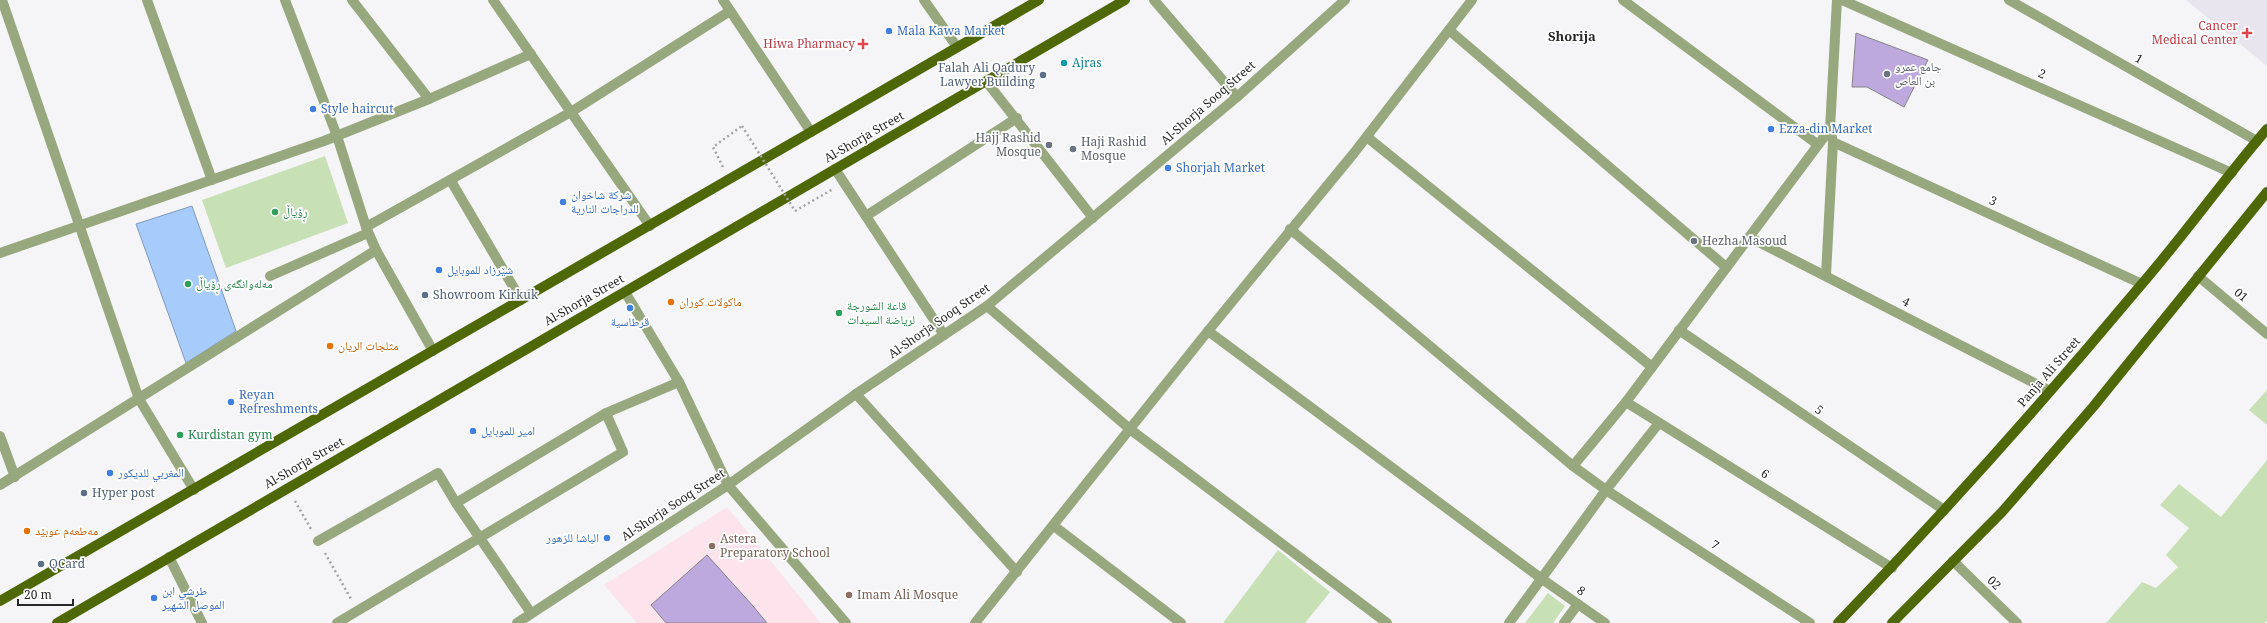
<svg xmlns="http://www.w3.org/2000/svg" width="2267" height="623" font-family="'Noto Serif','Noto Naskh Arabic',serif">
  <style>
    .built { fill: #e9e5ef }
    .education { fill: #fce3ec }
    .green { fill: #c7e0b5 }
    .water { fill: #a7cbfa; stroke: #819abb }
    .building { fill: #bda9de; stroke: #858487 }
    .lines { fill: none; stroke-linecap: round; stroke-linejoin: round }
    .path { stroke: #a4a3a4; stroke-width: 2.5; stroke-dasharray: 2 3; stroke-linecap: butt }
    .minor { stroke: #98a87e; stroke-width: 10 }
    .major { stroke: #4f6807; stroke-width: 10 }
    .path-bridge { stroke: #a4a3a4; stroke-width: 2.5; stroke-dasharray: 2 3; stroke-linecap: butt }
    .shop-dot { fill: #3f7fe0; stroke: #fff; stroke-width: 1.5 }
    .health-dot { fill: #e0444e; stroke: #fff; stroke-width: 1.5 }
    .culture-dot { fill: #0f9aa8; stroke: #fff; stroke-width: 1.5 }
    .worship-dot { fill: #6b7280; stroke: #fff; stroke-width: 1.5 }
    .service-dot { fill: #5c6f8a; stroke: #fff; stroke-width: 1.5 }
    .leisure-dot { fill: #2e9e5b; stroke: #fff; stroke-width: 1.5 }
    .food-dot { fill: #e8710a; stroke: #fff; stroke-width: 1.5 }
    .education-dot { fill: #8d6e63; stroke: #fff; stroke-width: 1.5 }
    .labels { text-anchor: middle; stroke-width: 3.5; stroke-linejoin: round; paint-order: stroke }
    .health-label { font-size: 12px; fill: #be3a42; stroke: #fff; text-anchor: end }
    .shop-label { font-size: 12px; fill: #366cbe; stroke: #fff; text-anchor: start }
    .street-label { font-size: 12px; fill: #292829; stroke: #fff }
    .culture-label { font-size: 12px; fill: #0d838f; stroke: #fff; text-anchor: start }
    .worship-label { font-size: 12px; fill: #5b616d; stroke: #fff; text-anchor: start }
    .service-label { font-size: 12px; fill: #4e5e75; stroke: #fff; text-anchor: start }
    .leisure-label { font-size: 12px; fill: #27864d; stroke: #fff; text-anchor: start }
    .food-label { font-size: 12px; fill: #c56008; stroke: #fff; text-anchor: start }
    .education-label { font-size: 12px; fill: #785e54; stroke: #fff; text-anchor: start }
    .neighbourhood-label { font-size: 13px; font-weight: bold; fill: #292829; stroke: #fff }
  </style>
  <rect width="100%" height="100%" fill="#f5f4f6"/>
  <polygon class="built" points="2186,0 2267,0 2267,66"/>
  <polygon class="education" points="727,507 821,623 637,623 604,585"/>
  <g class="green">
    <polygon points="325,156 348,223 226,268 202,200"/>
    <polygon points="2267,390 2267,425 2249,410"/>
    <polygon points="2267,460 2267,621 2265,623 2106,623 2142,582 2156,588 2178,567 2166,555 2189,528 2160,505 2179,484 2221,517"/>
    <polygon points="1278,550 1330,592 1305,623 1223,623"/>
    <polygon points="1548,593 1565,606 1553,623 1525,623"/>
  </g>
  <polygon class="water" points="192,206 236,331 186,363 136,224"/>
  <g class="building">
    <polygon points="1856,33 1928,60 1904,107 1867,87 1852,87"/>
    <polygon points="707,555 753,606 767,623 666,623 651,605"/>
  </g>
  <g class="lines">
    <g class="path">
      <polyline points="723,167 713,147 742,126"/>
      <polyline points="795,211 833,189"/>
      <polyline points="295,501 311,529"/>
      <polyline points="325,553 351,599"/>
    </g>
    <g class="minor">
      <polyline points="2,0 139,399 194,490"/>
      <polyline points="147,0 212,180"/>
      <polyline points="285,0 337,136 366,227 376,250 433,351"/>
      <polyline points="352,0 429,99"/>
      <polyline points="493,0 650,226"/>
      <polyline points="723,0 811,132"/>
      <polyline points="924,0 957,47"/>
      <polyline points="1154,0 1237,97"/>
      <polyline points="1623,0 1817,144"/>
      <polyline points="1842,0 2232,173"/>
      <polyline points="2009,0 2257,141"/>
      <polyline points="1449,30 1726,267"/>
      <polyline points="986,81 1093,218"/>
      <polyline points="1367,137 1652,367"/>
      <polyline points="1833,142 2142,284"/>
      <polyline points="835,169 944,335"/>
      <polyline points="451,181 521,300"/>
      <polyline points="866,216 1017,118"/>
      <polyline points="366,227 571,112 730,11"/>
      <polyline points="1290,229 1573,466 1606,490 1810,623"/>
      <polyline points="1749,237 2050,391"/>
      <polyline points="0,253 324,141 429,99 531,54"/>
      <polyline points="1826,275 1833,142 1830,129 1837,0"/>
      <polyline points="270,276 368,233"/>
      <polyline points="2198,276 2267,334"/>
      <polyline points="625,292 679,382 728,485 846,623"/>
      <polyline points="987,306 1131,430 1387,623"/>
      <polyline points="1679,330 1944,510"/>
      <polyline points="1208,331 1542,579 1605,623"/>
      <polyline points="856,394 1017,572"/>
      <polyline points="1626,402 1892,568"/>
      <polyline points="0,436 15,477"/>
      <polyline points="1573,466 1626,402 1830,129"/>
      <polyline points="0,485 376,250"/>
      <polyline points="456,503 531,613"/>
      <polyline points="1054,526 1181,623"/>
      <polyline points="318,541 438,473 456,503 606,413 679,382"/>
      <polyline points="169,557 202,623"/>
      <polyline points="1953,561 2017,623"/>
      <polyline points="337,623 623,452 606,413"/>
      <polyline points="517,623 728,485 856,394 987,306 1237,97 1345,0"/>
      <polyline points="975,623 1208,331 1354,153 1472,0"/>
      <polyline points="1509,623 1606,490 1659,423"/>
      <polyline points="1564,623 1578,604"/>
    </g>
    <g class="major">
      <polyline points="0,601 1039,0"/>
      <polyline points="57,623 1125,0"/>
      <path d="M 1838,623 C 1943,514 2044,401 2141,285 C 2185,234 2224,179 2267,129"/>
      <polyline points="1892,623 2002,512 2093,407 2267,192"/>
    </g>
    <polyline class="path-bridge" points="742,126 795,211"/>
  </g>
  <g class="shop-dot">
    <circle cx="889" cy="31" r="4"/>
    <circle cx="313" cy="109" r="4"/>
    <circle cx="1771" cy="129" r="4"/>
    <circle cx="1168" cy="168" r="4"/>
    <circle cx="563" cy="202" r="4"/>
    <circle cx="439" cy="270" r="4"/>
    <circle cx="630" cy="308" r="4"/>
    <circle cx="231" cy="402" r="4"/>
    <circle cx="473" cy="431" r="4"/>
    <circle cx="110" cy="473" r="4"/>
    <circle cx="607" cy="538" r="4"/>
    <circle cx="154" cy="598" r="4"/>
  </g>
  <g class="health-dot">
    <path d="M2245 27h4v4h4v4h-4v4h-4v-4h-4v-4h4z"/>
    <path d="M861 38h4v4h4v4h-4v4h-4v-4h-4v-4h4z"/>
  </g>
  <circle class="culture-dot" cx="1064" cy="63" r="4"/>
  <g class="worship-dot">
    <circle cx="1887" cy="74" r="4"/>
    <circle cx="1049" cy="145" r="4"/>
    <circle cx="1073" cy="149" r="4"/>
    <circle cx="1694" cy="241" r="4"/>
  </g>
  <g class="service-dot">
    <circle cx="1043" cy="75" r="4"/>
    <circle cx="425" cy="295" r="4"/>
    <circle cx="84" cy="493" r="4"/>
    <circle cx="41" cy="564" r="4"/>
  </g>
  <g class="leisure-dot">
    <circle cx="275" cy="212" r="4"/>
    <circle cx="188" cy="284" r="4"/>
    <circle cx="839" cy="313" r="4"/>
    <circle cx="180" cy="435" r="4"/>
  </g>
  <g class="food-dot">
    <circle cx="671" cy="302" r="4"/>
    <circle cx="330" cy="346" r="4"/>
    <circle cx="27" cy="531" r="4"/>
  </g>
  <g class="education-dot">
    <circle cx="712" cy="546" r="4"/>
    <circle cx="849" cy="595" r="4"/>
  </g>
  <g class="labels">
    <g class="health-label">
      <text x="2238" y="30">Cancer<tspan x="2238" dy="14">Medical Center</tspan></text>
      <text x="855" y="48">Hiwa Pharmacy</text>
    </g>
    <g class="shop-label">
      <text x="897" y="35">Mala Kawa Market</text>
      <text x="321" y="113">Style haircut</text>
      <text x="1779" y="133">Ezza-din Market</text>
      <text x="1176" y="172">Shorjah Market</text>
      <text x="571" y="199">شركة شاخوان<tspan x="571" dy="14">للدراجات النارية</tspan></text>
      <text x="447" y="274">شێرزاد للموبايل</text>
      <text x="630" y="326" text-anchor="middle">قرطاسية</text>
      <text x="239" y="399">Reyan<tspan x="239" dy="14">Refreshments</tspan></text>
      <text x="481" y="435">امير للموبايل</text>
      <text x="118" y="477">المغربي للديكور</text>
      <text x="599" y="542" text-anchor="end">الباشا للزهور</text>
      <text x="162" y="595">طرشي ابن<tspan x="162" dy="14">الموصل الشهير</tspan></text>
    </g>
    <g class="street-label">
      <text transform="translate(2139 59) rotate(30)" y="4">1</text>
      <text transform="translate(2042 74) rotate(24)" y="4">2</text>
      <text transform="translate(1208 103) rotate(-41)" y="4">Al-Shorja Sooq Street</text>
      <text transform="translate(864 137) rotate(-30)" y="4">Al-Shorja Street</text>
      <text transform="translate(1993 201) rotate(25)" y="4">3</text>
      <text transform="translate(2241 295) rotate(40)" y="4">01</text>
      <text transform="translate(584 300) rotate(-30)" y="4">Al-Shorja Street</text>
      <text transform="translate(1906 302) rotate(27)" y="4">4</text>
      <text transform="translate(939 321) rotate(-35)" y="4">Al-Shorja Sooq Street</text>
      <text transform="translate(2049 372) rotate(-49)" y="4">Panja Ali Street</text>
      <text transform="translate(1819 410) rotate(34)" y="4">5</text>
      <text transform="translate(304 463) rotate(-30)" y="4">Al-Shorja Street</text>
      <text transform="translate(1765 474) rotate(32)" y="4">6</text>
      <text transform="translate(673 505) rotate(-33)" y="4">Al-Shorja Sooq Street</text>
      <text transform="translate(1715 545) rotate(33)" y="4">7</text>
      <text transform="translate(1994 583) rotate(44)" y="4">02</text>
      <text transform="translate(1581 591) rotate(35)" y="4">8</text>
    </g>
    <g class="culture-label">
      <text x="1072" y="67">Ajras</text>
    </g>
    <g class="worship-label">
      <text x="1895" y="71">جامع عمرو<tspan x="1895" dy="14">بن العاص</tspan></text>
      <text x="1041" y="142" text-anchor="end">Hajj Rashid<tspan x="1041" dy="14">Mosque</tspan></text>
      <text x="1081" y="146">Haji Rashid<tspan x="1081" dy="14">Mosque</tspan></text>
      <text x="1702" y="245">Hezha Masoud</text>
    </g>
    <g class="service-label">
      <text x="1035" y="72" text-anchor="end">Falah Ali Qadury<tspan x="1035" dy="14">Lawyer Building</tspan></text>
      <text x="433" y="299">Showroom Kirkuk</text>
      <text x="92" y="497">Hyper post</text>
      <text x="49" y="568">QCard</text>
    </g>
    <g class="leisure-label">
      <text x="283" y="216">ڕۆیاڵ</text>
      <text x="196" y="288">مەلەوانگەی ڕۆیاڵ</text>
      <text x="847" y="310">قاعة الشورجة<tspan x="847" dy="14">لرياضة السيدات</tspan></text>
      <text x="188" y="439">Kurdistan gym</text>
    </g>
    <g class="food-label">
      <text x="679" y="306">ماكولات كوران</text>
      <text x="338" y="350">مثلجات الريان</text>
      <text x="35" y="535">مەطعەم عوبێد</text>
    </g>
    <g class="education-label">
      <text x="720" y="543">Astera<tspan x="720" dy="14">Preparatory School</tspan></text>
      <text x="857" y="599">Imam Ali Mosque</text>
    </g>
    <g class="neighbourhood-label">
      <text x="1572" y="41">Shorija</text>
    </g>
  </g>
  <path d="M18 599v6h55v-6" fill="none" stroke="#292829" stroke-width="2"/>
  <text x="24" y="599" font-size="12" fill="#292829" stroke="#ffffff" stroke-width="3" paint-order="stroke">20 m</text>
</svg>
